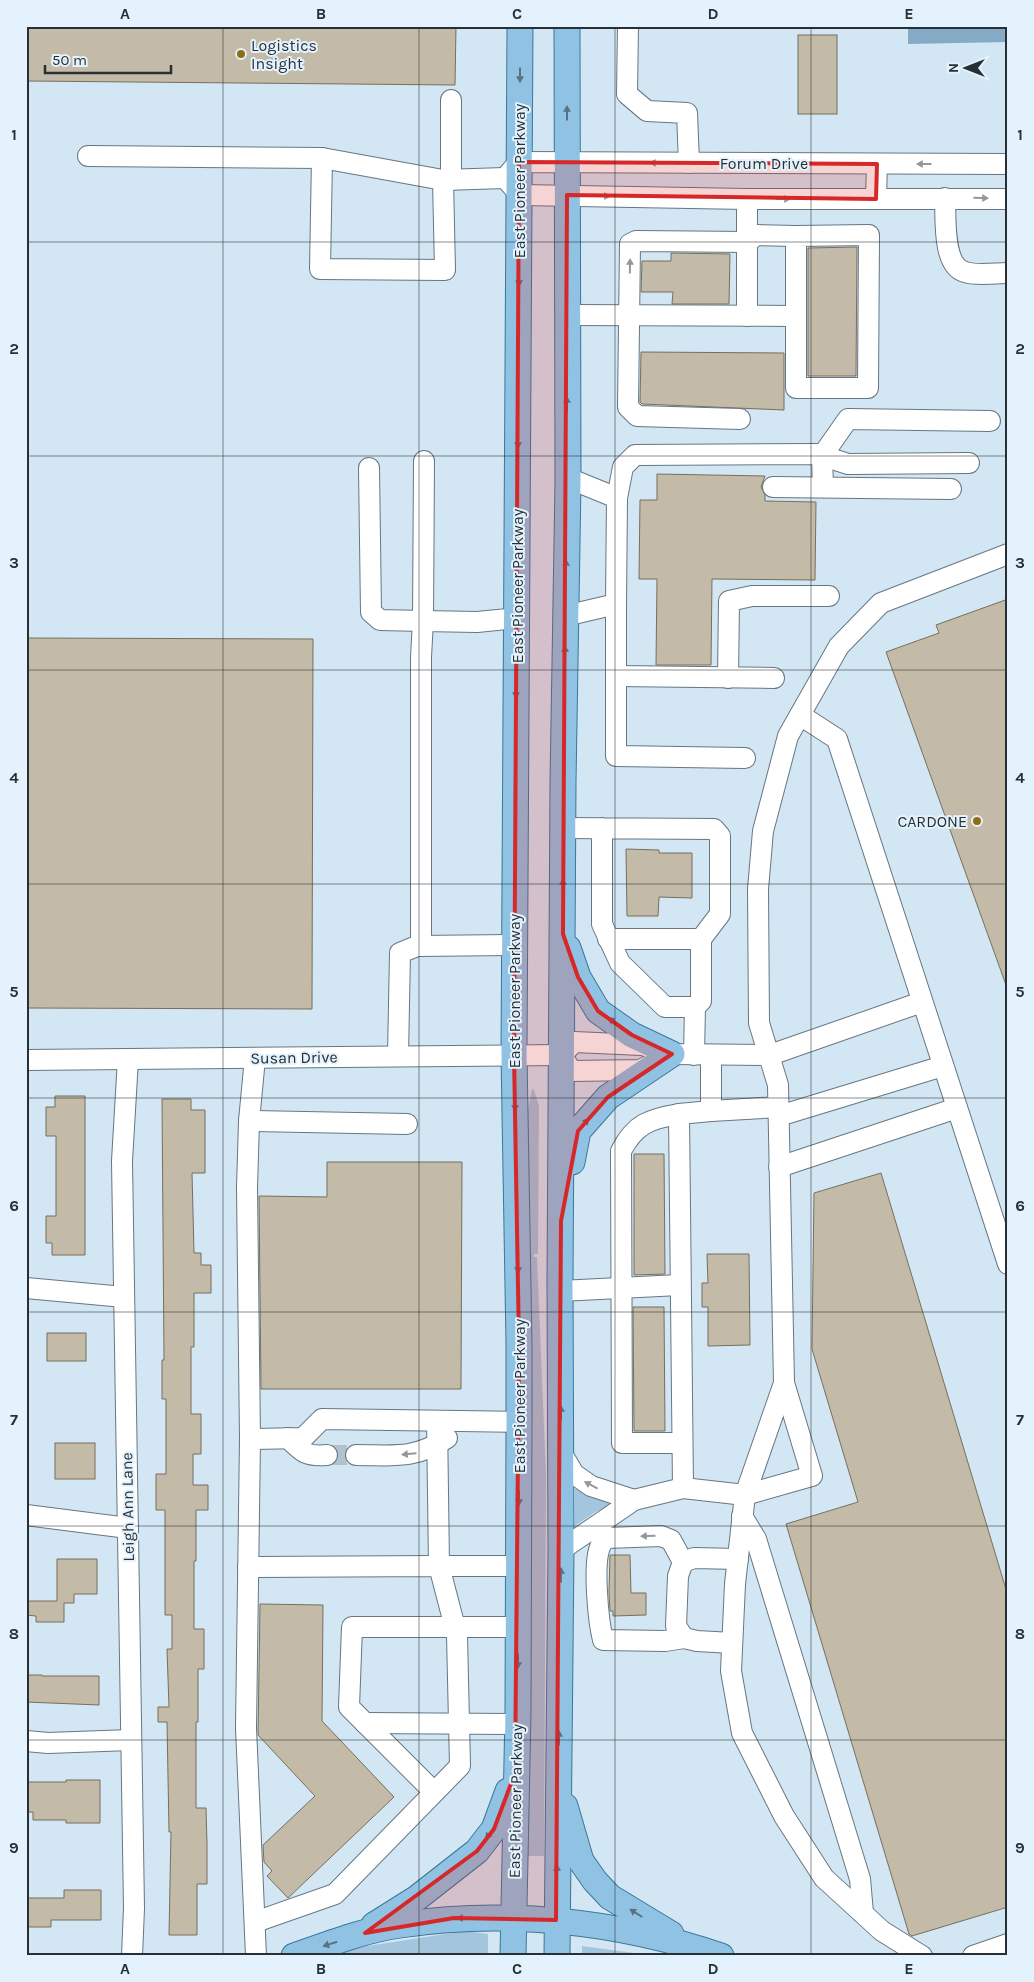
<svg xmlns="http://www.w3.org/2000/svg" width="1034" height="1982" font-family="Karla,sans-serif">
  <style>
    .green { fill: #a3c5dd }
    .forest { fill: #84aac5 }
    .building { fill: #c3baa7; stroke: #776f5e }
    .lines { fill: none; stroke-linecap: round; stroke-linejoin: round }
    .minor-tunnel { stroke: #b1c2cd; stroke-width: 20; stroke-dasharray: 20 10; stroke-linecap: butt }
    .minor-casing { stroke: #667783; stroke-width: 22 }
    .major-casing { stroke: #3c769a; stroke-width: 27 }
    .minor { stroke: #fff; stroke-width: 20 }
    .major { stroke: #90c3e3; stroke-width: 25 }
    .oneway { fill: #577283 }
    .oneway2 { fill: #94989a }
    .marked { fill: #d62828; fill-opacity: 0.2; stroke: #d62828; stroke-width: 4; stroke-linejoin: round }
    .grid { fill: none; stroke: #283035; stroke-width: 1; stroke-opacity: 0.55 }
    .poi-dot { fill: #906d13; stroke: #e3f2fd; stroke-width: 2 }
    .labels { text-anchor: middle; stroke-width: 4; stroke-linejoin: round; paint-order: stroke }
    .poi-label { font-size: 16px; fill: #283035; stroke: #e3f2fd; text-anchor: start }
    .street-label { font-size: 16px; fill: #283035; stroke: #e3f2fd }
    .neatline { fill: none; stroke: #283035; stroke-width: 2 }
    .grid-label { font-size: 16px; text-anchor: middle; font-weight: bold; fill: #283035 }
  </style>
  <rect width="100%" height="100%" fill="#d3e6f3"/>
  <g class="green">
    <polygon points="532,1089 534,1090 539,1106 538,1254 534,1254 534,1257 537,1257 546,1476 544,1856 524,1856 527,1114"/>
    <polygon points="575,1489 610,1503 610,1505 595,1512 575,1526"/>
    <polygon points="465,1931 488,1934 488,1956 333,1956 367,1946"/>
    <polygon points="582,1946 656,1956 582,1956"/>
  </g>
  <polygon class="forest" points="908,26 1008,26 1008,42 908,44"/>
  <g class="building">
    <polygon points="26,26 456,26 455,85 26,81"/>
    <rect x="798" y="35" width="39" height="79"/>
    <polygon points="857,247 856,376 808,376 808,248"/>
    <polygon points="671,253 730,254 729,304 672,304 673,292 641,292 642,261 671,261"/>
    <polygon points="641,352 784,353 784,410 642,404 640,402"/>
    <polygon points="657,474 765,476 761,487 765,495 765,501 816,502 815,580 712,579 711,665 656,665 657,579 639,579 640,500 657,500"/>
    <polygon points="1008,599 1008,984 1006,985 886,652 939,633 936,625"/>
    <polygon points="26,638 313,639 312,1009 26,1008"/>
    <polygon points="626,849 659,850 659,853 692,853 692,898 659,897 658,916 627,916"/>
    <polygon points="55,1096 85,1096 85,1255 52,1255 52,1243 46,1243 46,1216 56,1216 56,1136 46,1136 46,1107 55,1107"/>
    <polygon points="162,1099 191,1099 191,1110 205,1110 205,1173 192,1173 194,1253 201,1253 201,1265 211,1265 211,1293 194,1293 194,1347 191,1347 191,1414 201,1414 201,1454 193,1454 193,1485 208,1485 208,1510 196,1510 196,1561 194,1561 194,1629 204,1629 204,1669 198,1669 198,1722 196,1722 196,1808 206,1808 207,1844 207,1884 197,1884 197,1935 169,1935 171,1832 169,1832 167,1722 158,1722 158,1707 169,1707 167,1649 172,1649 172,1615 165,1615 165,1510 156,1510 156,1474 166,1474 166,1399 162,1399 162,1360 164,1360"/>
    <polygon points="634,1154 664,1154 665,1274 634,1275"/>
    <polygon points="327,1162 462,1162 461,1389 261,1389 259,1196 327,1197"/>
    <polygon points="881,1173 1008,1596 1008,1907 912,1936 909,1934 786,1524 858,1502 812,1349 814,1193"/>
    <polygon points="707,1254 749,1254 750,1345 708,1346 708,1307 702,1307 702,1283 708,1283"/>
    <polygon points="633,1307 664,1307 665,1431 634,1431"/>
    <rect x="47" y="1333" width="39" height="28"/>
    <rect x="55" y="1443" width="40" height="36"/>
    <polygon points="610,1555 630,1555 631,1593 646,1593 646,1615 613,1616 613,1611 610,1611 609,1592"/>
    <polygon points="57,1559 97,1559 97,1594 74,1594 74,1603 64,1603 64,1622 36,1622 36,1616 26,1615 26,1601 57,1601"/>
    <polygon points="260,1604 323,1605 322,1721 394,1797 288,1898 267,1876 272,1871 264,1862 263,1845 315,1796 258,1735"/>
    <polygon points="26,1675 42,1675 42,1676 99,1676 99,1705 26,1702"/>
    <polygon points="66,1780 100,1780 100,1823 66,1823 66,1820 33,1820 33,1812 26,1812 26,1782 66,1782"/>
    <polygon points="64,1890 101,1890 101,1920 51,1920 51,1927 26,1927 26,1898 64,1898"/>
  </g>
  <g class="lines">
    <polyline class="minor-tunnel" points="327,1455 356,1455"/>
    <g class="minor-casing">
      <g id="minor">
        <polyline points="628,26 627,94 647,111 687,113 689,163"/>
        <polyline points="88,156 322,158"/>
        <polyline points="1008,164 519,162 505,178 520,195 747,199 1008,199"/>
        <polyline points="443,180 322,158 320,269 445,270 443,180 505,178"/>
        <polyline points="451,180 451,100"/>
        <path d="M 945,198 C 946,217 942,266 965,272 C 976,276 996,273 1008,273"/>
        <polyline points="747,199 747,316"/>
        <polyline points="876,199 877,164"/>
        <polyline points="567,315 796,316 796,388 868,388 869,235 796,236 796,316"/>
        <polyline points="740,419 637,416 628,407 630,244 636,241 748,242 756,235 796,236"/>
        <polyline points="369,468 371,612 380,620 423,621 424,461"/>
        <polyline points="773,487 951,489"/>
        <polyline points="823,487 822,456 848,419 990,421"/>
        <polyline points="617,498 623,467 635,455 817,454 848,464 969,463"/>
        <polyline points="616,604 616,756 745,758"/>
        <polyline points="565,616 616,604 617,498 568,478"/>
        <polyline points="616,676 774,678"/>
        <polyline points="728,678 729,601 752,596 829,596"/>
        <polyline points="800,715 837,739 1008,1264"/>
        <polyline points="563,828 714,829 720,836 720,914 701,939 701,1001 695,1007 665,1007 620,963 602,924 602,828"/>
        <polyline points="608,939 701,939"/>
        <polyline points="421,946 421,657 423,621 477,622 517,618"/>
        <polyline points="562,1055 574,1042 642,1045 672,1054 770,1055 922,1002"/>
        <polyline points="562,1055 571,1071 640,1070 652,1064"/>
        <polyline points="694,1055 695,1007"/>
        <polyline points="711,1055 711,1111 779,1107"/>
        <polyline points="398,1056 400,953 417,946 514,945"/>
        <polyline points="255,1058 249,1121 247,1188 250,1439 246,1728 256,1956"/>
        <polyline points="128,1059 122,1161 134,1908 132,1956"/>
        <polyline points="26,1060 562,1055"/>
        <path d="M 679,1114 C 649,1119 635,1124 621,1151 L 622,1443 L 682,1443"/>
        <polyline points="779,1116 943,1066"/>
        <polyline points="249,1121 407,1124"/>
        <polyline points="779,1167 957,1108"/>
        <polyline points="26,1288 124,1297"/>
        <polyline points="560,1291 679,1285"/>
        <polyline points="437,1421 439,1566 518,1566"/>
        <path d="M 288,1438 C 302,1452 306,1457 327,1455"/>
        <polyline points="250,1439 303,1438 322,1419 519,1422"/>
        <polyline points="561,1452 574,1474 591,1486 634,1500"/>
        <path d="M 356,1455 C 393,1455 414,1460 447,1438"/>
        <polyline points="683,1488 679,1114 711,1111"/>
        <polyline points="26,1515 128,1528"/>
        <polyline points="742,1516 756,1539 860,1879 863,1913"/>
        <polyline points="561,1550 634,1500 683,1488 745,1495 812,1476 784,1383"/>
        <path d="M 683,1562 L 671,1540 L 661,1536 L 607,1538 C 604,1541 601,1543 600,1547 C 593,1564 598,1620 603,1640 L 665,1641 L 684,1638"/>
        <polyline points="248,1567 439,1566 457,1635 460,1766 335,1894 255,1922"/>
        <polyline points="732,1643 697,1641 684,1638 676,1626 678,1576 683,1562 694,1558 738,1559"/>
        <polyline points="365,1723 517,1724"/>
        <polyline points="26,1741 48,1743 131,1740"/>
        <polyline points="434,1792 349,1707 352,1627 518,1627"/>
        <polyline points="922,1956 882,1931 824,1878 784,1816 742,1733 731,1671 735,1584 745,1495 784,1383 778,1085 759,1023 758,889 763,831 788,736 839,646 881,603 1008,554"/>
        <polyline points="973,1956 1008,1944"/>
      </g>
    </g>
    <g class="major-casing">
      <g id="major">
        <polyline points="568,948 578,977 598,1011 632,1035 672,1054 608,1097 578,1131 572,1162"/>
        <polyline points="565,1806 581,1861 595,1881 610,1897 671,1934"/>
        <polyline points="374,1925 417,1898 477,1851 494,1829 508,1791"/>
        <path d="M 294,1956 C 329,1944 364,1930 400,1925 C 506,1909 619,1921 721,1956"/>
        <polyline points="513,1956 518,1712 519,1422 519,1345 514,1055 520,26"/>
        <polyline points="557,1956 561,1550 560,1282 563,783 568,482 567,26"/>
      </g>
    </g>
    <use href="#minor" class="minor"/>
    <use href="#major" class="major"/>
  </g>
  <defs><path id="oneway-solid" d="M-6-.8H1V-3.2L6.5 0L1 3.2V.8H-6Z" transform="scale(1.25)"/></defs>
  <g class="oneway">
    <use href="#oneway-solid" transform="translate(520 75) rotate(90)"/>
    <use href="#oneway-solid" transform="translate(567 113) rotate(-90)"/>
    <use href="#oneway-solid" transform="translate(519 279) rotate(90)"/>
    <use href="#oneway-solid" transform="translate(567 404) rotate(-90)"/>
    <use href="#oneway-solid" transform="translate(518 441) rotate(90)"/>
    <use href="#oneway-solid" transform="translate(566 567) rotate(-89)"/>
    <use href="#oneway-solid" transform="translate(565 653) rotate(-89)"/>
    <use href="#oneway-solid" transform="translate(516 691) rotate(90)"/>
    <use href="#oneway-solid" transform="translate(563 886) rotate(-90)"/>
    <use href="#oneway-solid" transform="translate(614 1022) rotate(-144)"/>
    <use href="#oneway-solid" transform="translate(515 1104) rotate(89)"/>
    <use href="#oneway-solid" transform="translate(584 1124) rotate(-49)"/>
    <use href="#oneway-solid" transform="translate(518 1266) rotate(89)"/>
    <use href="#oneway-solid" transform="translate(561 1413) rotate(-90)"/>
    <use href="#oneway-solid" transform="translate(519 1498) rotate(90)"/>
    <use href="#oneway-solid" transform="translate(561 1575) rotate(-89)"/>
    <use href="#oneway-solid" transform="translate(518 1661) rotate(90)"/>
    <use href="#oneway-solid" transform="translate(559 1738) rotate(-89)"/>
    <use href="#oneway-solid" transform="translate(490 1833) rotate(126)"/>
    <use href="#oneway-solid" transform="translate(557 1872) rotate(-89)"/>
    <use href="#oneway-solid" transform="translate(636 1913) rotate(-148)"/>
    <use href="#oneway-solid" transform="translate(464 1918) rotate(180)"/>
    <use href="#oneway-solid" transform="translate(330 1944) rotate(162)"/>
  </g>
  <g class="oneway2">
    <use href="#oneway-solid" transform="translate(657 163) rotate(-179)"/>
    <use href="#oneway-solid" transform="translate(924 164) rotate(-180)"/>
    <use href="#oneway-solid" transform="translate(603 196) rotate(1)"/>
    <use href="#oneway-solid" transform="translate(981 198) rotate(1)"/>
    <use href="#oneway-solid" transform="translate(783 199)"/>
    <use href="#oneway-solid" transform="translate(630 266) rotate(-89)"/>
    <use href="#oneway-solid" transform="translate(409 1454) rotate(175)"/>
    <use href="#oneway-solid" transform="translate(591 1485) rotate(-152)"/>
    <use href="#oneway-solid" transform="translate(648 1536) rotate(178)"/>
  </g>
  <path class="marked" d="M 519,162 L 877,164 L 876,199 L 567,195 L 563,934 L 578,977 L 598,1011 L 632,1035 L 672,1054 L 608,1097 L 578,1131 L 561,1221 L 556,1920 L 454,1918 L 365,1933 L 477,1851 L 494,1829 L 515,1773 L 519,1345 L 514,1055 Z"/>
  <path class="grid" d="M 223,26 L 223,1956M 419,26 L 419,1956M 615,26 L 615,1956M 811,26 L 811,1956M 26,242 L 1008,242M 26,456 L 1008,456M 26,670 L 1008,670M 26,884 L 1008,884M 26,1098 L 1008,1098M 26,1312 L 1008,1312M 26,1526 L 1008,1526M 26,1740 L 1008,1740"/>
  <g class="poi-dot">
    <circle cx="241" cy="54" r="5"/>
    <circle cx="977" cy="821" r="5"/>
  </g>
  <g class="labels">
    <g class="poi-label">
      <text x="251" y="51">Logistics<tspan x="251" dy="18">Insight</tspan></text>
      <text x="967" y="827" text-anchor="end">CARDONE</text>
    </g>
    <g class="street-label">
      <text x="764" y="169">Forum Drive</text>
      <text transform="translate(519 181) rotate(-90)" y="6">East Pioneer Parkway</text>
      <text transform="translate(517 586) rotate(-90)" y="6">East Pioneer Parkway</text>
      <text transform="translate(514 991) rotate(-90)" y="6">East Pioneer Parkway</text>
      <text transform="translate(294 1057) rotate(-1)" y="6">Susan Drive</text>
      <text transform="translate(519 1396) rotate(-90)" y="6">East Pioneer Parkway</text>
      <text transform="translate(127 1507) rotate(-91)" y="6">Leigh Ann Lane</text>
      <text transform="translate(515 1801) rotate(-89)" y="6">East Pioneer Parkway</text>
    </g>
  </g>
  <rect width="1034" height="1982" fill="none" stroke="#e3f2fd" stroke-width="55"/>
  <g transform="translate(966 68) rotate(270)" stroke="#e3f2fd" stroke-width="4" paint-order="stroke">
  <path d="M0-4L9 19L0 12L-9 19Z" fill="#283035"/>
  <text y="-8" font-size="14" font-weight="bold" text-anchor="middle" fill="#283035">N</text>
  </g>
  <path d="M45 65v8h126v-8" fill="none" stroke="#283035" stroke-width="2.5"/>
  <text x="52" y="65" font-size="15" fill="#283035" stroke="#e3f2fd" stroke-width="4" paint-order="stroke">50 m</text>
  <rect x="28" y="28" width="978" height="1926" class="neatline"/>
  <g class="grid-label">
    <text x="125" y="19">A</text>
    <text x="321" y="19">B</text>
    <text x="517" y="19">C</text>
    <text x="713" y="19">D</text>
    <text x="909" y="19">E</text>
    <text x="14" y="140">1</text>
    <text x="1020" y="140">1</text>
    <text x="14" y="354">2</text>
    <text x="1020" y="354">2</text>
    <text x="14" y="568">3</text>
    <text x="1020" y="568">3</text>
    <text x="14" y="783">4</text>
    <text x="1020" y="783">4</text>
    <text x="14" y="997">5</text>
    <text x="1020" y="997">5</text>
    <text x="14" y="1211">6</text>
    <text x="1020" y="1211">6</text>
    <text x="14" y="1425">7</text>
    <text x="1020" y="1425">7</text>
    <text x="14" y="1639">8</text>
    <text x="1020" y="1639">8</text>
    <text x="14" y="1853">9</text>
    <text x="1020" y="1853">9</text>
    <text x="125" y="1974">A</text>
    <text x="321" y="1974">B</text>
    <text x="517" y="1974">C</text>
    <text x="713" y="1974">D</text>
    <text x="909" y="1974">E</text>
  </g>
</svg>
